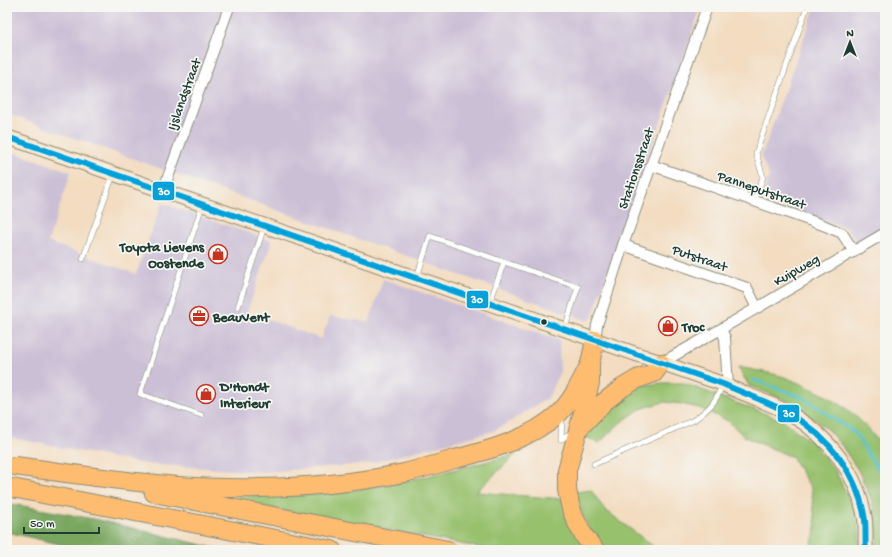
<svg xmlns="http://www.w3.org/2000/svg" width="892" height="557" font-family="'Gochi Hand',sans-serif">
  <style>
    .industrial { fill: #cbbfd5 }
    .green { fill: #98c16e; stroke: #5c7f51 }
    .forest { fill: #7aa761; stroke: #4c724a }
    .lines { fill: none; stroke-linecap: round; stroke-linejoin: round }
    .stream { stroke: #5ac7d0; stroke-width: 3 }
    .lane-casing { stroke: #898c7a; stroke-width: 6 }
    .street-casing { stroke: #898c7a; stroke-width: 12 }
    .secondary-casing { stroke: #898c7a; stroke-width: 16 }
    .highway-casing { stroke: #898c7a; stroke-width: 20 }
    .lane { stroke: #fff; stroke-width: 5 }
    .street { stroke: #fff; stroke-width: 10 }
    .secondary { stroke: #ffe4c6; stroke-width: 14 }
    .highway { stroke: #febc70; stroke-width: 18 }
    .bus-1-casing { stroke: #f6f6f2; stroke-width: 9 }
    .bus-1 { stroke: #02a1d9; stroke-width: 6 }
    .bus-dot { fill: #1f3d34; stroke: #f6f6f2; stroke-width: 1.5 }
    .labels { text-anchor: middle; stroke-width: 3.5; stroke-linejoin: round; paint-order: stroke }
    .street-label { font-size: 14px; fill: #1f3d34; stroke: #f6f6f2 }
    .poi-label { font-size: 14px; font-weight: bold; fill: #1f3d34; stroke: #f6f6f2; text-anchor: start }
    .line-badge { stroke: #f6f6f2; stroke-width: 1.5 }
    .badge-label { font-size: 11px; text-anchor: middle; font-weight: bold; fill: #fff }
  </style>
  <rect width="100%" height="100%" fill="#f6f6f2"/>
  <filter id="ink" filterUnits="userSpaceOnUse"><feTurbulence type="fractalNoise" baseFrequency=".025" numOctaves="2"/><feDisplacementMap in="SourceGraphic" scale="8" xChannelSelector="R" yChannelSelector="G"/><feConvolveMatrix kernelMatrix="1 2 1 2 8 2 1 2 1" color-interpolation-filters="sRGB"/></filter>
  <filter id="wash" filterUnits="userSpaceOnUse"><feTurbulence type="fractalNoise" baseFrequency=".012" numOctaves="4" result="noise"/><feDisplacementMap in="SourceGraphic" scale="16" xChannelSelector="R" yChannelSelector="G"/><feGaussianBlur stdDeviation="0.9" result="paint"/><feColorMatrix in="noise" values="0 0 0 0 0 0 0 0 0 0 0 0 0 0 0 0 0 1.4 0 .05"/><feComposite in="paint" operator="in"/></filter>
  <g filter="url(#wash)">
    <rect width="100%" height="100%" fill="#f3dcc0"/>
    <g class="industrial">
      <polygon points="7,7 701,7 592,317 589,321 7,114"/>
      <polygon points="815,7 885,7 885,226 857,243 847,228 762,199 769,176 761,157"/>
      <polygon points="7,150 71,172 48,242 136,274 162,203 272,241 247,312 321,339 330,316 369,322 383,279 559,340 560,371 548,398 494,431 366,464 263,472 146,464 7,437"/>
    </g>
    <g class="green">
      <path d="M 738,367 C 753,370 767,372 781,376 C 788,378 794,381 801,384 C 835,398 867,419 885,453 L 885,550 L 877,550 L 877,528 L 872,501 L 858,470 L 842,446 L 828,430 L 810,416 L 794,405 L 778,397 L 749,386 Z"/>
      <path d="M 661,383 L 683,383 L 782,420 L 812,442 L 835,470 L 855,511 L 859,533 L 860,550 L 810,550 L 816,528 L 811,488 L 792,457 L 745,437 L 728,421 L 702,409 L 682,404 L 664,402 L 640,409 L 620,423 L 599,443 L 586,437 C 595,415 620,395 642,386 C 648,384 655,384 661,383 Z"/>
      <path d="M 516,454 L 476,492 L 563,499 L 588,550 L 492,550 L 235,501 L 239,496 C 269,495 300,497 331,493 C 394,486 454,470 516,454 Z"/>
      <path d="M 591,490 L 604,509 L 654,547 L 665,550 L 607,550 C 589,534 581,516 576,492 Z"/>
    </g>
    <polygon class="forest" points="7,503 99,520 223,550 85,550 7,532"/>
    <g class="lines">
      <polyline class="stream" points="754,380 804,398 855,433 883,477 885,484"/>
    </g>
  </g>
  <g filter="url(#ink)">
    <g class="lines">
      <g class="lane-casing">
        <g id="lane">
          <polyline points="754,202 763,177 756,153 807,7"/>
          <polyline points="83,259 113,175"/>
          <polyline points="417,277 430,236 504,262"/>
          <polyline points="490,302 504,262 578,287 565,328"/>
          <polyline points="238,307 264,227"/>
          <polyline points="201,415 140,394 202,206"/>
          <polyline points="562,417 561,440 567,435 572,434"/>
          <path d="M 594,464 L 694,420 C 709,409 715,403 722,386"/>
        </g>
      </g>
      <g class="street-casing">
        <g id="street">
          <polyline points="651,165 823,225 842,233 854,252"/>
          <polyline points="163,191 229,7"/>
          <polyline points="623,245 747,288 757,308"/>
          <polyline points="595,340 597,325 623,245 707,7"/>
          <polyline points="661,363 721,329"/>
          <polyline points="728,387 725,338 721,329 885,233"/>
        </g>
      </g>
      <g class="secondary-casing">
        <path id="secondary" d="M 7,137 L 723,384 C 745,395 769,402 790,414 C 829,436 859,475 865,520 C 866,529 865,540 866,550"/>
      </g>
      <g class="highway-casing">
        <g id="highway">
          <polyline points="595,340 590,364 590,383 584,409 567,470 567,490 571,509 577,523 584,536 595,550"/>
          <polyline points="581,426 604,402 622,388 637,379 654,373 661,363"/>
          <path d="M 15,466 C 84,475 156,487 225,488 C 285,489 345,485 404,473 C 421,469 438,464 455,459 C 490,450 531,439 559,413 C 573,400 581,381 590,364"/>
          <polyline points="7,487 332,550"/>
          <polyline points="154,493 448,550"/>
        </g>
      </g>
      <use href="#lane" class="lane"/>
      <use href="#street" class="street"/>
      <use href="#secondary" class="secondary"/>
      <use href="#highway" class="highway"/>
      <g class="bus-1-casing">
        <path id="bus-1" d="M 7,137 L 723,384 C 745,394 769,402 790,414 C 829,437 858,474 865,520 C 866,530 865,540 866,550"/>
      </g>
      <use href="#bus-1" class="bus-1"/>
    </g>
  </g>
  <defs>
    <g id="shop-ring" transform="scale(1)"><circle r="9.5" fill="#f6f6f2" stroke="#c8321e" stroke-width="1.5"/><path d="M-5-2.5h2.3a2.7 3.5 0 0 1 5.4 0H5L5.5 6h-11ZM-1.5-2.5h3a1.5 2.3 0 0 0-3 0Z" fill="#c8321e"/></g>
    <g id="office-ring" transform="scale(1)"><circle r="9.5" fill="#f6f6f2" stroke="#c8321e" stroke-width="1.5"/><path d="M-6-3h4V-5.5h4V-3h4V5H-6ZM-1-4.5V-3h2v-1.5ZM-6 0V1H6V0Z" fill="#c8321e"/></g>
  </defs>
  <g fill-rule="evenodd">
    <use href="#shop-ring" x="218" y="254"/>
    <use href="#office-ring" x="199" y="316"/>
    <use href="#shop-ring" x="668" y="326"/>
    <use href="#shop-ring" x="206" y="394"/>
  </g>
  <circle class="bus-dot" cx="544" cy="322" r="3.5"/>
  <g class="labels">
    <g class="street-label">
      <text transform="translate(183 94) rotate(-70)" y="5">Ijslandstraat</text>
      <text transform="translate(635 168) rotate(-71)" y="5">Stationsstraat</text>
      <text transform="translate(762 189) rotate(19)" y="5">Panneputstraat</text>
      <text transform="translate(700 257) rotate(19)" y="5">Putstraat</text>
      <text transform="translate(796 269) rotate(-30)" y="5">Kuipweg</text>
    </g>
    <g class="poi-label">
      <text x="204" y="251" text-anchor="end">Toyota Lievens<tspan x="204" dy="16">Oostende</tspan></text>
      <text x="213" y="321">BeauVent</text>
      <text x="682" y="331">Troc</text>
      <text x="220" y="391">D'Hondt<tspan x="220" dy="16">Interieur</tspan></text>
    </g>
  </g>
  <g class="line-badge">
    <rect x="152" y="181" width="23" height="20" rx="4" fill="#02a1d9"/>
    <rect x="466" y="290" width="23" height="19" rx="4" fill="#02a1d9"/>
    <rect x="777" y="404" width="23" height="19" rx="4" fill="#02a1d9"/>
  </g>
  <g class="badge-label">
    <text x="164" y="195">30</text>
    <text x="477" y="303">30</text>
    <text x="789" y="417">30</text>
  </g>
  <rect width="892" height="557" fill="none" stroke="#f6f6f2" stroke-width="24"/>
  <g transform="translate(850 42)" stroke="#f6f6f2" stroke-width="3" paint-order="stroke">
  <path d="M0-3L7 15L0 10L-7 15Z" fill="#1f3d34"/>
  <text y="-6" font-size="11" font-weight="bold" text-anchor="middle" fill="#1f3d34">N</text>
  </g>
  <path d="M24 527v6h75v-6" fill="none" stroke="#1f3d34" stroke-width="2"/>
  <text x="30" y="527" font-size="12" fill="#1f3d34" stroke="#f6f6f2" stroke-width="3" paint-order="stroke">50 m</text>
</svg>
